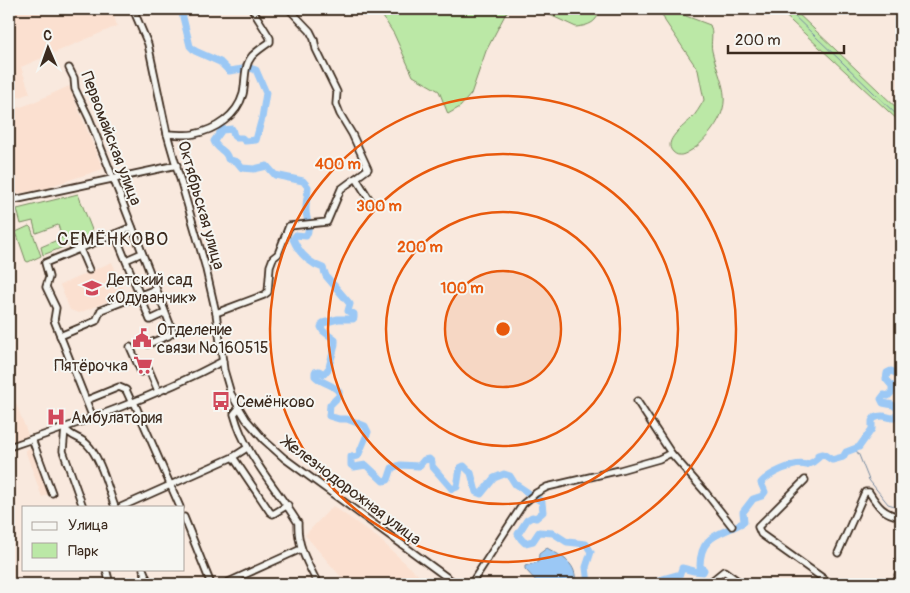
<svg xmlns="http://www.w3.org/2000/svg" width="910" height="593" font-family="Pangolin,sans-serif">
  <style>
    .built { fill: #fbe0d0 }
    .green { fill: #bbe8a6; stroke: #7b8962 }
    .water { fill: #9bc8f5; stroke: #75899f }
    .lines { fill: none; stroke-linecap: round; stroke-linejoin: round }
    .stream { stroke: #75899f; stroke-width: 1 }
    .river { stroke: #9bc8f5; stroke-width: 7 }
    .minor-casing { stroke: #3b2a1e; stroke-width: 9 }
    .minor { stroke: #f6f6f2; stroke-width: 5.5 }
    .ring { fill: none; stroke: #e8590c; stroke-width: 2.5 }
    .labels { text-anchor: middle; stroke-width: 4; stroke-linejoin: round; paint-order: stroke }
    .street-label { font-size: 16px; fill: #3b2a1e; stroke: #f6f6f2 }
    .poi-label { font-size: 16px; fill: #3b2a1e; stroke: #f6f6f2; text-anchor: start }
    .quarter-label { font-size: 19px; letter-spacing: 1px; fill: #3b2a1e; stroke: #f6f6f2 }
    .centre { fill: #e8590c; stroke: #f6f6f2; stroke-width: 2.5 }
    .ring-label { font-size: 15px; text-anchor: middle; font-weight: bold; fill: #e8590c; stroke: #f6f6f2; stroke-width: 4; stroke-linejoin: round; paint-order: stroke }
  </style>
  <rect width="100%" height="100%" fill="#f9e9de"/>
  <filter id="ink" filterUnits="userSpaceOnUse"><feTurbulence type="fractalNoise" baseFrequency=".02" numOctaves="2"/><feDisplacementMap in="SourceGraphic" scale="10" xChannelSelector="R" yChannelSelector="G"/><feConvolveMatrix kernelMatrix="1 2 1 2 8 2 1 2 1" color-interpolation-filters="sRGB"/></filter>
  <g filter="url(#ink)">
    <g class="built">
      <polygon points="9,9 112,9 117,26 21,67 30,93 9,101"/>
      <polygon points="69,86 103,169 51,186 51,188 9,195 9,111 32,103"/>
      <polygon points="112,262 124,290 117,293 111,300 79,313 70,310 60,285"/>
      <polygon points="9,386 29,437 9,443"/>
      <polygon points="32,447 49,494 42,497 25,450"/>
      <polygon points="333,506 378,538 428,584 347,584 305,535"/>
    </g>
    <g class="green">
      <polygon points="378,9 511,9 506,13 486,51 471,94 460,107 448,114 439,91 413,76 394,34"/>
      <path d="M 537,9 L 599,9 C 599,22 588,26 576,27 Z"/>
      <path d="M 660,9 L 677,9 L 686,16 L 710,25 C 714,34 710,42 712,51 C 720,84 735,99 712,130 C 706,138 699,146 690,151 C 685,154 679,158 673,152 C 662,141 684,126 691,119 C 696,114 700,107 704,100 L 698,70 L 665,21 Z"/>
      <polygon points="778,9 793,9 901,112 901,123"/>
      <polygon points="78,194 94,235 43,255 41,247 62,238 58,225 36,233 33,221 21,224 17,209"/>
      <polygon points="29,226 31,228 41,256 28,262 26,261 16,232"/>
    </g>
    <path class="water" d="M 547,548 C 563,557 578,564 575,584 L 539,584 L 525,569 L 525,566 L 538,562 L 539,554 Z"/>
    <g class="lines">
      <g class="stream">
        <polyline points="787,9 901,119"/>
        <polyline points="855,449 859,455 869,480 888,504 901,508"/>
      </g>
      <g class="river">
        <path d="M 181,9 L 190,46 L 195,51 L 220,62 L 229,71 L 250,68 L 256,70 L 266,93 L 262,118 L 256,140 L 245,141 L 242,138 L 237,138 L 234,136 L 232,129 L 222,130 L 214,141 C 217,150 227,150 228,159 L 237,162 L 242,168 L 254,169 L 267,166 L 275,175 L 303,181 L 308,187 C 308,194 306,201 306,208 C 305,217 312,227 306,236 L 296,235 L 293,239 C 299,253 308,263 323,268 L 326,276 L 350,304 L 348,311 L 354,314 L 354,318 L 353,319 L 338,319 L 323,323 L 321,327 L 323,331 L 335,340 C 336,349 330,359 329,368 L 324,374 L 319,371 L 315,372 L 315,376 C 322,384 332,383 339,392 L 339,396 L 330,405 L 329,416 L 339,419 L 347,419 L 365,426 L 368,432 L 358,456 L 351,457 L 351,465 L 354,467 L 366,465 L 383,481 L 388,480 L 392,468 L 400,465 L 419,466 L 424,460 L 429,459 L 432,462 L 432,466 L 452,489 L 457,487 L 460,468 L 464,466 L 471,473 L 476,492 L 481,494 L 494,478 L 504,474 L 510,476 L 515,484 L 542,502 L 543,512 L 536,518 L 532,517 L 527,520 L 518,534 L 521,539 L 525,543 L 533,541 L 539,532 L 553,533 L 567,542 L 586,544 L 591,552 L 586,567 L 588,584"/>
        <path d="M 656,584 L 659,580 L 680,574 L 682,568 L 694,571 L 703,572 L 704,570 L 700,566 C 700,534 721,535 744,522 L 743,512 L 753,499 L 762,496 L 765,492 L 761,483 C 768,474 795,461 806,465 L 813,462 L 818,458 L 818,455 L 823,454 L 832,460 L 843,457 L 846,452 L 859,447 L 872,429 L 872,421 L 874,418 C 876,417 879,416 882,416 C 890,416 893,422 898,413 L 897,408 L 893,405 L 883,403 L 881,399 L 884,395 L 888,396 L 892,392 L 892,386 L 886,379 L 887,373 L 891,371 L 898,374 L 901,366"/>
      </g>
      <g class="minor-casing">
        <g id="minor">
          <polyline points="133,9 148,44 167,134 205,265 216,313 224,370 231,394 246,419 264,440 284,458 456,584"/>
          <polyline points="69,68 74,78 75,89 89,118 121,198 173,332 168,336 148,344"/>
          <path d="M 167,134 C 176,134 186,136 194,134 C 215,130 237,116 243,94 C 246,82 243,67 252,56 C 257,51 264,46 270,42 L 270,38 L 252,9"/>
          <polyline points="356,178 371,202"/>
          <polyline points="9,201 177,165"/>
          <polyline points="115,234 150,320 165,313"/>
          <polyline points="80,249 89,270"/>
          <polyline points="126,260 142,253"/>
          <polyline points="216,313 264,295 268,292 270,266 273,258 278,254 289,226 327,222 341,189 368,169 352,134 340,114 336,104 337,92 316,49 314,39 310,31 289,9"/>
          <polyline points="60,336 96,321 101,310 156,289"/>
          <polyline points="130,347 141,372 149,370 158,391"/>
          <polyline points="87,400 119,387 126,390 132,403"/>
          <polyline points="637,401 671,453 706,493 732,526"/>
          <polyline points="134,402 180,507"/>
          <path d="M 239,408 L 234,414 C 245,455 276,487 298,523 C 297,546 308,564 318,584"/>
          <polyline points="93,418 54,320 56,308 46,287 49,277 45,263 132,227"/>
          <path d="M 65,428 C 70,437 80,437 87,444 C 101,458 108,489 115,507"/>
          <polyline points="65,428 63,451 83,507"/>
          <polyline points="32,439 52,493"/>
          <path d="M 9,447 C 82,422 155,397 223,361"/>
          <polyline points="233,457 270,512 273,514 288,505"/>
          <polyline points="805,480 758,527 761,534 831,584"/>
          <polyline points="121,507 233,457 247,448"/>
          <polyline points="184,517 211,584"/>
          <path d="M 838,553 L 865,492 L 869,492 C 878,506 883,514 901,517"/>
          <polyline points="106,569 110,584"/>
          <polyline points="143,569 149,584"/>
          <polyline points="898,575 901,575"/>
          <polyline points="224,584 301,549"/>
          <polyline points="471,584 523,504 536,493 547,487 620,470 659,459 671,453"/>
          <polyline points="708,584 724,571 742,584"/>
        </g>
      </g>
      <use href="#minor" class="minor"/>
    </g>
  </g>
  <circle cx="503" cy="329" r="58" fill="#e8590c" fill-opacity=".12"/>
  <g class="ring">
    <circle cx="503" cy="329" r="58"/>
    <circle cx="503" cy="329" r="117"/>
    <circle cx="503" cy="329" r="175"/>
    <circle cx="503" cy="329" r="233"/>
  </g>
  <defs>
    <g id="school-bare" transform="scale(1.5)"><path d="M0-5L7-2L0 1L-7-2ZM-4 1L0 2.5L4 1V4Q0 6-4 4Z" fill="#d1495b" stroke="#f6f6f2" stroke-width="2.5" paint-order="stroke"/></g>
    <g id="civic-bare" transform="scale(1.5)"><path d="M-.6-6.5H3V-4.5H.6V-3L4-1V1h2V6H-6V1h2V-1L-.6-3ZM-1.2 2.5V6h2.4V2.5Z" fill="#d1495b" stroke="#f6f6f2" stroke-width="2.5" paint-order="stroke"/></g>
    <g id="supermarket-bare" transform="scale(1.5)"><path d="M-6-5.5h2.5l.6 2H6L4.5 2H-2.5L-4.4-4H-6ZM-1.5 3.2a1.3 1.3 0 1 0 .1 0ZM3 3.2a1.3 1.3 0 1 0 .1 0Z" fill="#d1495b" stroke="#f6f6f2" stroke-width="2.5" paint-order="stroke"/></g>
    <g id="bus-bare" transform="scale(1.5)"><path d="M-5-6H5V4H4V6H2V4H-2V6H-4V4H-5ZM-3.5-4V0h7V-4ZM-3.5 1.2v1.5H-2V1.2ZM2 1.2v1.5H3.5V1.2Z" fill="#d1495b" stroke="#f6f6f2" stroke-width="2.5" paint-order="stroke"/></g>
    <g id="hospital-bare" transform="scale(1.5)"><path d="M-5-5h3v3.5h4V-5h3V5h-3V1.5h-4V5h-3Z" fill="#d1495b" stroke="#f6f6f2" stroke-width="2.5" paint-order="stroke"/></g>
  </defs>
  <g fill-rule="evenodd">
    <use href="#school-bare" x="92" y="288"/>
    <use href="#civic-bare" x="142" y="338"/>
    <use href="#supermarket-bare" x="143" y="365"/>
    <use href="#bus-bare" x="221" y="401"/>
    <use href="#hospital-bare" x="56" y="417"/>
  </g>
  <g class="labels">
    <g class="street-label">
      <text transform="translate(112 138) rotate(69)" y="6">Первомайская улица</text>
      <text transform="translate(202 205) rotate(74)" y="6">Октябрьская улица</text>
      <text transform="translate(352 490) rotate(37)" y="6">Железнодорожная улица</text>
    </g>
    <g class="poi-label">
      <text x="107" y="285">Детский сад<tspan x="107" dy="18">«Одуванчик»</tspan></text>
      <text x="157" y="335">Отделение<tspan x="157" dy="18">связи №160515</tspan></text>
      <text x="128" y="371" text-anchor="end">Пятёрочка</text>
      <text x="236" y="407">Семёнково</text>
      <text x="71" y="423">Амбулатория</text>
    </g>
    <g class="quarter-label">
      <text x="113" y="245">СЕМЁНКОВО</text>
    </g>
  </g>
  <circle cx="503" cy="329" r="8" class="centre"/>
  <g class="ring-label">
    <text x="338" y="169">400 m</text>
    <text x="379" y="211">300 m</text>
    <text x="420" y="252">200 m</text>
    <text x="462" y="293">100 m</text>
  </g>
  <rect width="910" height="593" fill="none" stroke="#f6f6f2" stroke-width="30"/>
  <rect x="15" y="15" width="880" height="563" fill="none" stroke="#3b2a1e" stroke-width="2" filter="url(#ink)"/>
  <rect x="22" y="506" width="162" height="65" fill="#f6f6f2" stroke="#aba49d"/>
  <rect x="32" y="522" width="25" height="8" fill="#f6f6f2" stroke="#aba49d"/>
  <text x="68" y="530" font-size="15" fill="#3b2a1e">Улица</text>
  <rect x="32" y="543" width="25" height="15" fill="#bbe8a6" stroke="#aba49d"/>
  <text x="68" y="556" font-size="15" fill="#3b2a1e">Парк</text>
  <g transform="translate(48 48) rotate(358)" stroke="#f6f6f2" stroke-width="4" paint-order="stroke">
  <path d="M0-4L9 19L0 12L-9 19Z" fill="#3b2a1e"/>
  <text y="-8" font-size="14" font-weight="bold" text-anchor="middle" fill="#3b2a1e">С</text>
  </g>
  <path d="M728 45v8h116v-8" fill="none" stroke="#3b2a1e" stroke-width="2.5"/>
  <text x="735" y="45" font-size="15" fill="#3b2a1e" stroke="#f6f6f2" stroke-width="4" paint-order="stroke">200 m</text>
</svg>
